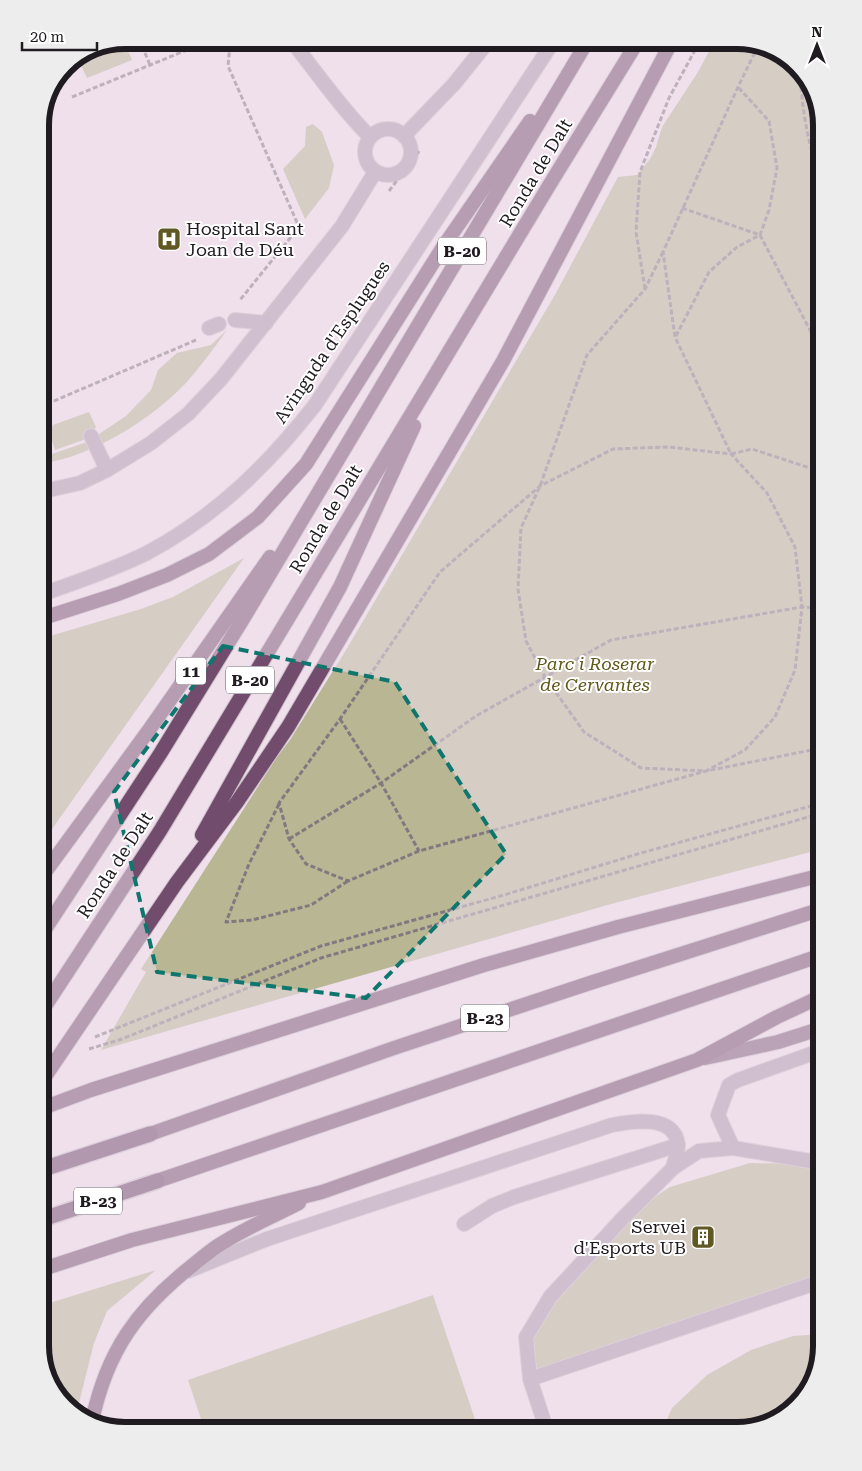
<svg xmlns="http://www.w3.org/2000/svg" width="862" height="1471" font-family="'Roboto Serif',serif">
  <style>
    .green { fill: #b9b694 }
    .lines { fill: none; stroke-linecap: round; stroke-linejoin: round }
    .service-casing { stroke: #cabdc7; stroke-width: 16 }
    .minor-casing { stroke: #cabdc7; stroke-width: 16 }
    .tertiary-casing { stroke: #cabdc7; stroke-width: 16 }
    .primary-casing { stroke: #cabdc7; stroke-width: 16 }
    .trunk-casing { stroke: #cabdc7; stroke-width: 16 }
    .motorway-casing { stroke: #cabdc7; stroke-width: 18 }
    .path { stroke: #827880; stroke-width: 3; stroke-dasharray: 5 2.5; stroke-linecap: butt }
    .service { stroke: #ac98a8; stroke-width: 14 }
    .minor { stroke: #ac98a8; stroke-width: 14 }
    .tertiary { stroke: #ac98a8; stroke-width: 14 }
    .primary { stroke: #7a5875; stroke-width: 14 }
    .trunk { stroke: #714c6c; stroke-width: 14 }
    .motorway { stroke: #684163; stroke-width: 15 }
    .trunk-bridge-casing { stroke: #cabdc7; stroke-width: 16; stroke-linecap: butt }
    .trunk-bridge { stroke: #714c6c; stroke-width: 14 }
    .marked { fill: none; stroke: #0f766e; stroke-width: 4; stroke-dasharray: 10 6; stroke-linejoin: round }
    .labels { text-anchor: middle; stroke-width: 4; stroke-linejoin: round; paint-order: stroke }
    .shield { fill: #fff; stroke: #635f63; stroke-width: 1 }
    .shield-label { font-size: 16px; font-weight: bold; fill: #201b20 }
    .street-label { font-size: 18px; fill: #201b20; stroke: #fff }
    .poi-label { font-size: 18px; fill: #201b20; stroke: #fff; text-anchor: start }
    .park-label { font-size: 18px; font-style: italic; fill: #605819; stroke: #fff }
    .rim { fill: none; stroke: #201b20; stroke-width: 6 }
  </style>
  <rect width="100%" height="100%" fill="#efe0ec"/>
  <g class="green">
    <polygon points="715,40 743,40 784,55 813,88 822,125 822,849 611,904 101,1050 146,972 141,969 277,757 290,740 346,650 556,293 618,177 637,175 650,159 656,147 662,127 698,72"/>
    <polygon points="93,46 126,46 132,60 87,78 77,57"/>
    <polygon points="313,124 322,132 334,165 329,188 305,219 283,169 305,146 306,127"/>
    <path d="M 227,330 C 214,348 200,367 185,384 C 149,421 91,457 40,464 L 40,456 L 49,455 L 87,442 L 126,416 L 151,390 L 158,370 L 177,353 L 211,345 Z"/>
    <polygon points="89,412 96,427 86,439 55,450 50,434 53,425"/>
    <polygon points="244,558 40,846 40,639 141,609 173,597"/>
    <polygon points="750,1163 822,1164 822,1281 530,1379 526,1337 623,1218 670,1187"/>
    <polygon points="156,1270 107,1311 94,1343 76,1415 49,1383 40,1346 40,1306"/>
    <polygon points="433,1295 479,1431 205,1431 188,1380"/>
    <polygon points="822,1334 822,1346 808,1393 774,1422 737,1431 662,1431 672,1408 707,1375 751,1350 793,1336"/>
  </g>
  <g class="lines">
    <g class="service-casing">
      <g id="service">
        <polyline points="235,320 266,323"/>
        <polyline points="209,328 219,324"/>
        <polyline points="91,436 107,470"/>
        <polyline points="733,1148 718,1115 729,1085 738,1080 822,1050"/>
        <polyline points="464,1224 492,1206 514,1197 678,1145"/>
        <path d="M 188,1271 L 267,1239 L 612,1125 C 632,1121 675,1114 678,1145 C 678,1152 674,1162 673,1168"/>
        <polyline points="530,1379 822,1281"/>
        <polyline points="547,1431 530,1379 526,1337 550,1297 623,1218 673,1168 699,1151 733,1148 822,1163"/>
      </g>
    </g>
    <g class="minor-casing">
      <g id="minor">
        <path d="M 294,44 C 319,76 342,109 370,137"/>
        <circle cx="388" cy="152" r="23"/>
        <polyline points="404,136 454,84 487,43"/>
        <polyline points="40,492 80,483 107,470 151,443 188,414 221,379 342,226 375,172"/>
      </g>
    </g>
    <g class="tertiary-casing">
      <path id="tertiary" d="M 40,595 C 76,582 113,570 147,553 C 216,516 267,466 315,405 L 553,42"/>
    </g>
    <g class="primary-casing">
      <polyline id="primary" points="705,1058 778,1042 822,1028"/>
    </g>
    <g class="trunk-casing">
      <g id="trunk">
        <polyline points="40,619 118,594 167,575 209,554 258,517 306,464 443,247 530,121"/>
        <polyline points="202,835 340,587 414,426"/>
        <polyline points="40,879 149,730 270,557"/>
        <polyline points="40,937 160,754 246,614 587,42"/>
        <polyline points="126,957 177,882 237,802 288,727 503,361 672,41"/>
        <polyline points="40,1014 160,831 550,184 638,41"/>
        <polyline points="40,1109 91,1090 484,965 618,927 822,875"/>
        <polyline points="150,1134 394,1048 590,983 822,909"/>
        <polyline points="157,1181 822,955"/>
        <polyline points="40,1270 132,1240 322,1192 697,1060 777,1017 822,996"/>
        <path d="M 92,1421 C 107,1351 137,1309 193,1265 C 203,1257 213,1248 224,1242 C 248,1227 274,1216 299,1203"/>
      </g>
    </g>
    <g class="motorway-casing">
      <g id="motorway">
        <polyline points="40,1170 150,1134"/>
        <polyline points="40,1220 157,1181"/>
      </g>
    </g>
    <g class="path">
      <polyline points="230,45 228,66 299,227 240,300"/>
      <polyline points="142,46 150,65"/>
      <polyline points="758,46 738,87 663,252 675,337 731,454 752,449 822,472"/>
      <path d="M 800,72 C 802,110 808,146 822,182"/>
      <polyline points="72,97 199,45"/>
      <polyline points="389,191 420,150"/>
      <polyline points="682,208 760,235 822,353"/>
      <polyline points="663,252 645,289 587,355 540,486 521,528 518,589 526,641 545,677 584,732 641,768 706,771 745,750 775,717 795,670 802,607 795,547 767,493 731,454 669,447 613,449 540,486 440,572 340,719 279,803 289,839 306,864 348,881 419,851 706,771 822,748"/>
      <polyline points="645,289 636,232 640,172 669,98 700,41"/>
      <polyline points="676,336 709,272 737,247 760,235 769,210 777,168 769,121 738,87"/>
      <polyline points="40,407 196,340"/>
      <polyline points="340,719 381,783 419,851"/>
      <polyline points="279,804 249,864 226,922 252,920 311,905 348,881"/>
      <polyline points="289,839 381,783 476,716 611,640 802,607 822,608"/>
      <polyline points="95,1037 321,946 504,895 641,853 822,803"/>
      <polyline points="89,1049 122,1039 321,958 822,813"/>
    </g>
    <use href="#service" class="service"/>
    <use href="#minor" class="minor"/>
    <use href="#tertiary" class="tertiary"/>
    <use href="#primary" class="primary"/>
    <use href="#trunk" class="trunk"/>
    <use href="#motorway" class="motorway"/>
    <g class="trunk-bridge-casing">
      <polyline id="trunk-bridge" points="40,1084 126,957"/>
    </g>
    <use href="#trunk-bridge" class="trunk-bridge"/>
  </g>
  <path d="M0 0H862V1471H0ZM 223,646 L 395,682 L 506,854 L 366,998 L 157,972 L 114,792 Z" fill="#efe0ec" fill-opacity=".55" fill-rule="evenodd"/>
  <path class="marked" d="M 223,646 L 395,682 L 506,854 L 366,998 L 157,972 L 114,792 Z"/>
  <defs>
    <g id="hospital-square" transform="scale(1.25)"><rect x="-9" y="-9" width="18" height="18" rx="4" fill="#5f5824" stroke="#fff"/><path d="M-5-5h3v3.5h4V-5h3V5h-3V1.5h-4V5h-3Z" fill="#fff"/></g>
    <g id="building-square" transform="scale(1.25)"><rect x="-9" y="-9" width="18" height="18" rx="4" fill="#5f5824" stroke="#fff"/><path d="M-4-6H4V6H1V3H-1V6H-4ZM-2.5-4.3h1.7v1.8h-1.7ZM.8-4.3h1.7v1.8H.8ZM-2.5-1h1.7V.8h-1.7ZM.8-1h1.7V.8H.8Z" fill="#fff"/></g>
  </defs>
  <g fill-rule="evenodd">
    <use href="#hospital-square" x="169" y="239"/>
    <use href="#building-square" x="703" y="1237"/>
  </g>
  <g class="labels">
    <g class="shield">
      <rect x="438" y="237.5" width="48" height="27" rx="4"/>
      <rect x="176" y="657.5" width="30" height="27" rx="4"/>
      <rect x="226" y="666.5" width="48" height="27" rx="4"/>
      <rect x="461" y="1004.5" width="48" height="27" rx="4"/>
      <rect x="74" y="1187.5" width="48" height="27" rx="4"/>
    </g>
    <g class="shield-label">
      <text x="462" y="257">B-20</text>
      <text x="191" y="677">11</text>
      <text x="250" y="686">B-20</text>
      <text x="485" y="1024">B-23</text>
      <text x="98" y="1207">B-23</text>
    </g>
    <g class="street-label">
      <text transform="translate(536 173) rotate(-59)" y="6">Ronda de Dalt</text>
      <text transform="translate(332 342) rotate(-56)" y="6">Avinguda d'Esplugues</text>
      <text transform="translate(326 519) rotate(-59)" y="6">Ronda de Dalt</text>
      <text transform="translate(115 865) rotate(-57)" y="6">Ronda de Dalt</text>
    </g>
    <g class="poi-label">
      <text x="186" y="235">Hospital Sant<tspan x="186" dy="21">Joan de Déu</tspan></text>
      <text x="686" y="1233" text-anchor="end">Servei<tspan x="686" dy="21">d'Esports UB</tspan></text>
    </g>
    <g class="park-label">
      <text x="595" y="670">Parc i Roserar<tspan x="595" dy="21">de Cervantes</tspan></text>
    </g>
  </g>
  <path d="M0 0H862V1471H0ZM125 49H737A76 76 0 0 1 813 125V1346A76 76 0 0 1 737 1422H125A76 76 0 0 1 49 1346V125A76 76 0 0 1 125 49Z" fill="#ededed" fill-rule="evenodd"/>
  <path class="rim" d="M125 49H737A76 76 0 0 1 813 125V1346A76 76 0 0 1 737 1422H125A76 76 0 0 1 49 1346V125A76 76 0 0 1 125 49Z"/>
  <g transform="translate(817 45)" stroke="#ffffff" stroke-width="4" paint-order="stroke">
  <path d="M0-4L9 19L0 12L-9 19Z" fill="#201b20"/>
  <text y="-8" font-size="14" font-weight="bold" text-anchor="middle" fill="#201b20">N</text>
  </g>
  <path d="M22 42v8h75v-8" fill="none" stroke="#201b20" stroke-width="2.5"/>
  <text x="30" y="42" font-size="15" fill="#201b20" stroke="#ffffff" stroke-width="4" paint-order="stroke">20 m</text>
</svg>
